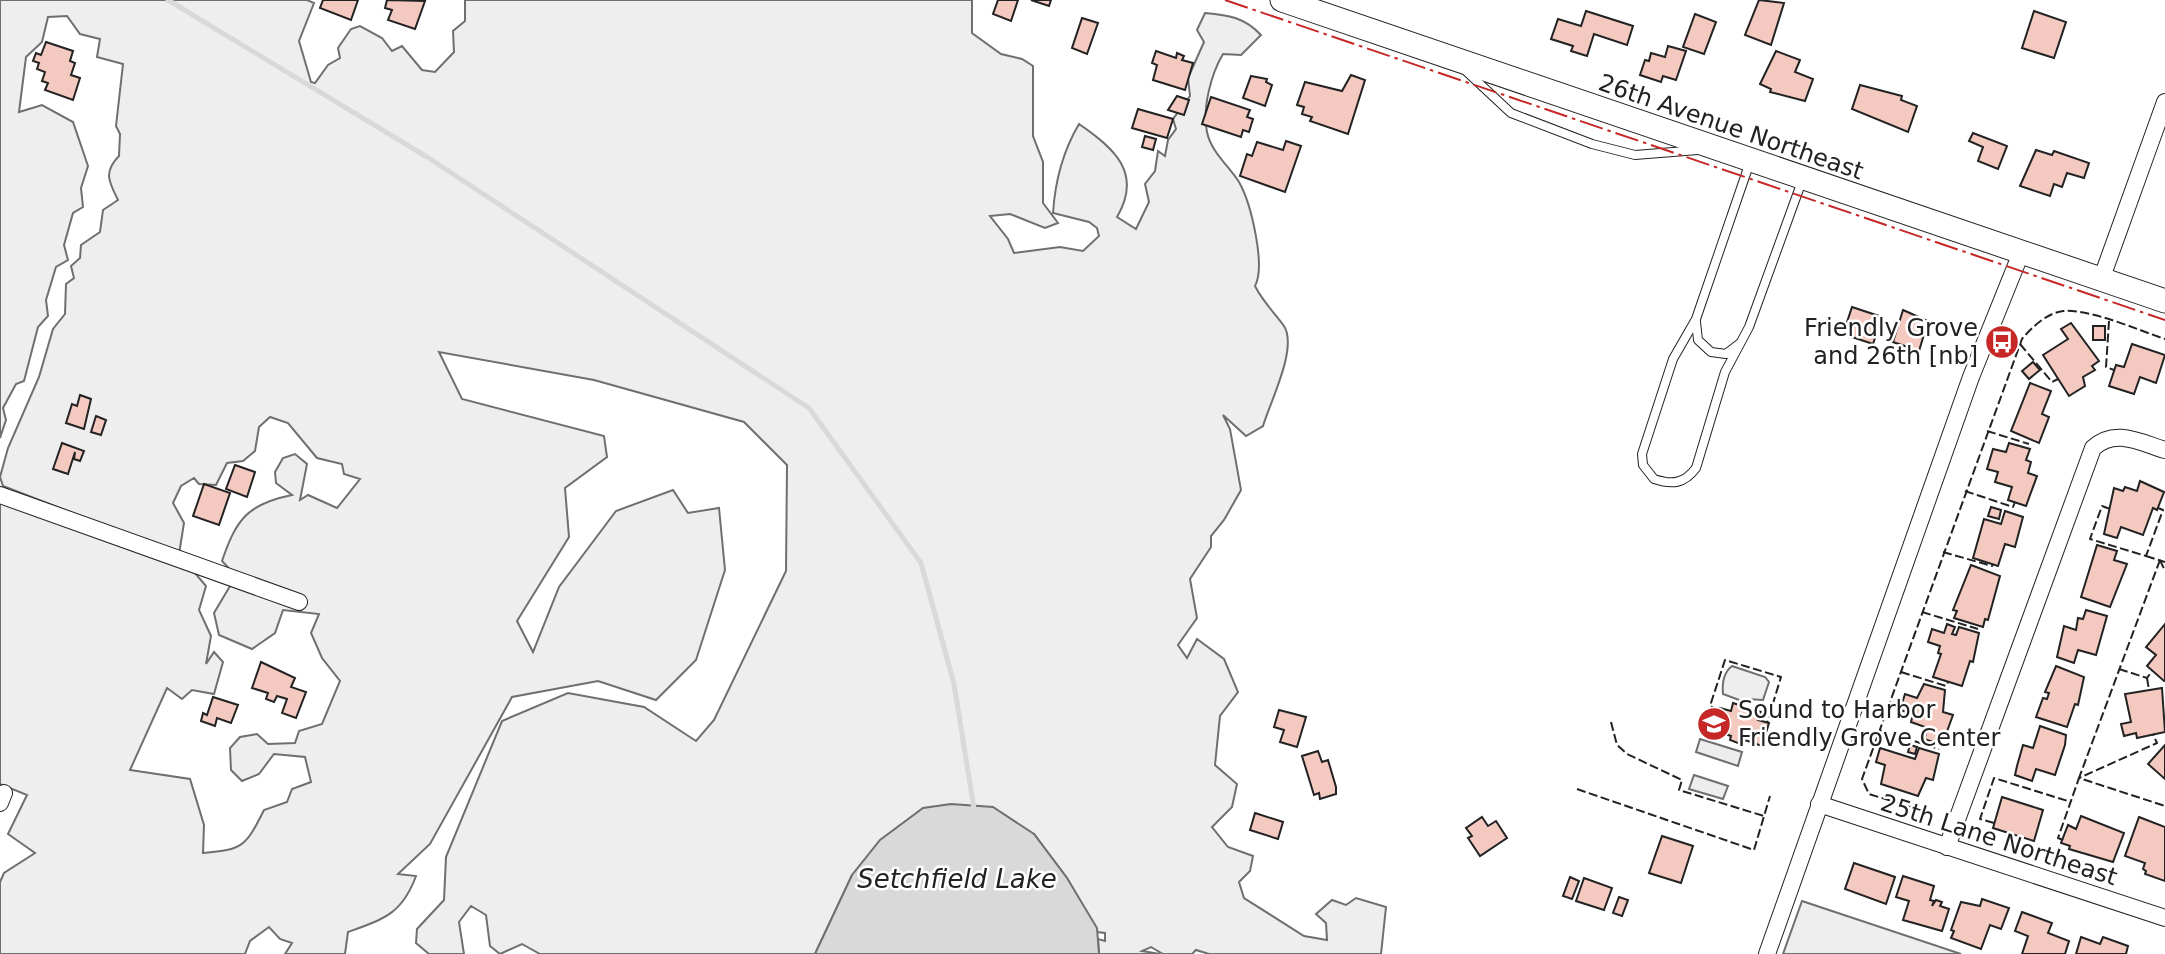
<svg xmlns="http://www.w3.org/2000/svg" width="2165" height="954" font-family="'DejaVu Sans',sans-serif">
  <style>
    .green { fill: #eee; stroke: #6f6f6f; stroke-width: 2 }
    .parking { fill: #ededed; stroke: #6f6f6f; stroke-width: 2 }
    .water { fill: #d9d9d9; stroke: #6f6f6f; stroke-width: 2 }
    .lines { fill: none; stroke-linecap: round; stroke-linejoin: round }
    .stream { stroke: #d9d9d9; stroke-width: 5 }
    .building { fill: #f3c9c0; stroke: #222; stroke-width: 2 }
    .lane-casing { stroke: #222; stroke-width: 10 }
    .street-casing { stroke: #222; stroke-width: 18 }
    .secondary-casing { stroke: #222; stroke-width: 25 }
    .lane { stroke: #fff; stroke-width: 8 }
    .street { stroke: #fff; stroke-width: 16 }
    .secondary { stroke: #fff; stroke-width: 23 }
    .fence { stroke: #222; stroke-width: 2; stroke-dasharray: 9 3.5; stroke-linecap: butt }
    .power { stroke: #c62828; stroke-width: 2; stroke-dasharray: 24 5 3.5 5; stroke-linecap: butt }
    .labels { text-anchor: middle; stroke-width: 5; stroke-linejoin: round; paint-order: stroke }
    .street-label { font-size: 24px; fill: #222; stroke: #fff }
    .poi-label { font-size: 24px; fill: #222; stroke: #fff; text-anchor: end }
    .water-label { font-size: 26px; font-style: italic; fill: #222; stroke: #fff }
  </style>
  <rect width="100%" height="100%" fill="#fff"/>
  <g class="green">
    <path d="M 0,0 L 307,0 L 314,3 L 299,41 L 311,82 L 315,83 L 328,65 L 340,58 L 338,48 L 351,29 L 360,26 L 382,38 L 392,51 L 402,46 L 422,70 L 435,72 L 454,52 L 453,31 L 465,21 L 465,0 L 972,0 L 972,33 L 1001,54 L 1022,59 L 1033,66 L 1033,136 L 1043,162 L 1043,203 L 1058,223 L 1045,228 L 1010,214 L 990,216 L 1008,239 L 1014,253 L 1060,247 L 1083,251 L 1099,236 L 1097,228 L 1089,222 L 1053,213 C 1055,182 1063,151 1079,124 C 1114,148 1143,173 1117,217 L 1136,229 L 1149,202 L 1145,184 L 1155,171 L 1158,151 L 1165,156 L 1168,140 L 1176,129 L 1173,119 L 1190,96 L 1188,78 L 1204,42 L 1197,30 L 1205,13 C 1228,15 1244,17 1261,35 L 1241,55 L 1223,54 C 1211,74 1202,109 1207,132 C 1211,152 1229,166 1239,182 C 1251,203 1266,266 1255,286 C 1263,302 1274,312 1284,326 C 1298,348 1270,402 1263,426 L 1246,436 L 1223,415 L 1230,429 L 1241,490 L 1224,520 L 1211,536 L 1211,547 L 1190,579 L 1197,618 L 1178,645 L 1187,658 L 1197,639 L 1224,659 L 1238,692 L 1220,716 L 1215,765 L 1237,784 L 1232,807 L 1212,827 L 1228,847 L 1253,856 L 1250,871 L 1239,882 L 1244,898 L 1304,936 L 1327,940 L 1326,923 L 1316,914 L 1332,900 L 1346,905 L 1356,898 L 1386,907 L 1381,954 L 1209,954 L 1196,950 L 1192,954 L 1163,954 L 1151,947 L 1142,951 L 1160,954 L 1099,954 L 1098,939 L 1105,941 L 1105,933 L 1097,932 L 1067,878 L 1034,834 L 852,875 L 815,954 L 540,954 L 522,944 L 500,954 L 490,946 L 486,915 L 471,906 L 459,922 L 464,954 L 429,954 L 416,943 L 417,929 L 444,900 L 446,857 L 502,721 L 568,693 L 644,707 L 696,741 L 714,720 L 786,571 L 787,465 L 744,422 L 594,380 L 439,352 L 462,399 L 604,436 L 607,457 L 565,488 L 569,537 L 517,621 L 533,652 L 559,587 L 616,511 L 673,490 L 688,513 L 719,508 L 725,570 L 696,660 L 656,700 L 598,681 L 512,697 L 430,844 L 398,874 L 416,876 C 402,914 384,919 348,932 L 345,954 L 285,954 L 292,943 L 280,939 L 269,927 L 250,941 L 245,954 L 0,954 L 0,882 L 4,873 L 35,853 L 8,834 L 27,795 L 0,784 L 0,487 L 7,494 L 195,573 L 206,586 L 199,610 L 211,636 L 206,664 L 214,652 L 223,662 L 214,694 L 192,690 L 182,699 L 167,688 L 130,770 L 190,779 L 204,825 L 203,853 C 243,850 246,846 264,810 L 287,802 L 292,789 L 311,782 L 305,757 L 274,754 L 259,774 L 242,781 L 231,770 L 230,748 L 240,737 L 257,734 L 268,744 L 295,743 L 299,731 L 322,724 L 340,681 L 322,658 L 311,633 L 319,614 L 283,610 L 275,633 L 252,649 L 219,635 L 214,613 L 236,576 L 222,561 C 236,520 247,504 292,495 L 276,483 L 275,472 L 283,458 L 295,454 L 307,464 L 300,500 L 308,495 L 337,508 L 360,479 L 344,474 L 342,464 L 317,458 L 288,423 L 270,417 L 259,427 L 255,451 L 243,461 L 227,463 L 216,485 L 199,484 L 194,478 L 181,486 L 173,503 L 184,523 L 179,554 L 3,486 L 0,477 L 8,448 L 39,377 L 53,329 L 65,314 L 66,284 L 74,278 L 71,266 L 80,258 L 81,245 L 100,232 L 103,210 L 118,200 C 109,182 103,172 119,156 L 120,134 L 116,126 L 123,64 L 97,57 L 100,39 L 80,34 L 67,16 L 48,17 L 42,42 L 26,57 L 19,112 L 42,105 L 73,122 L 88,166 L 81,188 L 83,207 L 73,213 L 64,245 L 68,260 L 56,267 L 46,300 L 48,316 L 38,327 L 24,381 L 16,384 L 3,408 L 6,420 L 0,438 Z"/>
    <path d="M 1732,666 L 1765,677 L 1769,682 L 1763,700 L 1748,699 L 1747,703 L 1723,694 C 1722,684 1723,673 1732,666 Z"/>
    <polygon points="1802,901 1961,954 1783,954"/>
  </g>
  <g class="parking">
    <polygon points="1700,739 1742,752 1738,766 1696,752"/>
    <polygon points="1694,775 1728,786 1723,799 1689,789"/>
  </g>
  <polygon class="water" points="951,804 993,807 1034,834 1067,878 1097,928 1099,954 815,954 852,875 880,840 923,808"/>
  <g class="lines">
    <polyline class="stream" points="168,0 427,157 809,408 921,563 954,684 974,809"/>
  </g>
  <g class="building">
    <polygon points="323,0 358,0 351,20 320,8"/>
    <polygon points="387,0 425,1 415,29 388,20 392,10 385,8"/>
    <polygon points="998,0 1018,0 1011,21 993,14"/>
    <polygon points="1031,0 1051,0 1049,6"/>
    <polygon points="1759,0 1784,3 1771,45 1745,35"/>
    <polygon points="1586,11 1633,26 1627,45 1594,34 1587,56 1571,51 1573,46 1551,39 1558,19 1581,26"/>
    <polygon points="2034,11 2066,22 2054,58 2022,48"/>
    <polygon points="1695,14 1716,22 1704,54 1683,47"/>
    <polygon points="1082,18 1098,23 1087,54 1072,48"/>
    <polygon points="46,42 73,51 70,61 75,63 71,75 80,78 73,100 45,90 48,83 42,81 45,72 37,69 39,63 33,61 36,53 41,55"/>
    <polygon points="1668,46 1686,51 1676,80 1663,76 1661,82 1640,75 1645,60 1649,61 1651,53 1665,57"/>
    <polygon points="1156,51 1176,58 1177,53 1184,56 1182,60 1193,63 1185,90 1153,80 1157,65 1152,63"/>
    <polygon points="1776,51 1800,60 1795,72 1813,79 1805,101 1770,92 1771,89 1760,84"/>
    <polygon points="1351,75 1365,80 1348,134 1310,121 1312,117 1302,114 1304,107 1297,105 1305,82 1342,91"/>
    <polygon points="1251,76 1267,79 1266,82 1272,85 1265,106 1243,98"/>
    <polygon points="1860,85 1902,96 1901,100 1917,106 1908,132 1852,109"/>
    <polygon points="1177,96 1189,100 1184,115 1168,110"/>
    <polygon points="1211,97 1250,110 1247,117 1253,119 1249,132 1243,130 1241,137 1202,124"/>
    <polygon points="1138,109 1173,119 1167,138 1132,128"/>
    <polygon points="1973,133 2007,146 1998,169 1978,161 1983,147 1969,141"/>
    <polygon points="1145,136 1156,139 1153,150 1142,147"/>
    <polygon points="1286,141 1301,146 1285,192 1240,176 1247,154 1252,156 1257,142 1283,150"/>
    <polygon points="2036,150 2052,155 2054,151 2089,163 2084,178 2067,173 2062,187 2054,184 2050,196 2020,186"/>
    <polygon points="1852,307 1882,317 1873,344 1843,334"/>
    <polygon points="1903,310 1928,321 1919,351 1893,342"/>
    <polygon points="2071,323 2099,361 2092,366 2095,370 2083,377 2085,386 2069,396 2043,355 2068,339 2061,329"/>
    <rect x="2093" y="326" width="12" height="14"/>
    <polygon points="2132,344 2165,355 2156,383 2140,377 2134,394 2109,386 2116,365 2124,367"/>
    <polygon points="2033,362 2040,370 2029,379 2022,371"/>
    <polygon points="2030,383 2051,391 2042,414 2049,417 2039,443 2011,431"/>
    <polygon points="80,395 91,399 84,429 66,423 72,404 77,406"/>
    <polygon points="96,416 106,420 101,435 91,432"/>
    <polygon points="62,443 84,451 80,461 74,459 75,452 68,474 53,469"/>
    <polygon points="2009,443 2030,449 2026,460 2031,462 2028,473 2037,476 2026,506 2008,500 2012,487 1995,482 1998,472 1987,469 1993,449 2006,452"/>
    <polygon points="235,465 255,472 247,497 226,489"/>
    <polygon points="2140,481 2164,492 2157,510 2153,508 2143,535 2121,527 2117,538 2104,534 2114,488 2123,491 2125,487 2137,491"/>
    <polygon points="204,484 230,493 219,525 193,516"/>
    <polygon points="1991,507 2001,510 1999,519 1988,516"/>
    <polygon points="2005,511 2023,517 2015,547 2005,544 1998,566 1973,558 1984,519 2001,524"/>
    <polygon points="2097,545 2117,551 2114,560 2127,564 2110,607 2081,597"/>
    <polygon points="1971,565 2000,576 1988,620 1985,619 1983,627 1954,618 1957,611 1953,610"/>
    <polygon points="2086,610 2107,616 2096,655 2078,650 2074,663 2057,657 2064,626 2076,630 2078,618 2083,619"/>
    <polygon points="1947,624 1955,627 1952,634 1956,635 1959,627 1979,633 1973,662 1970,661 1962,686 1933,677 1941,654 1938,653 1940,646 1928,642 1932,629 1944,633"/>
    <polygon points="2165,624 2165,680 2164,681 2147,666 2156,655 2146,647"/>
    <polygon points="261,662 295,678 291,687 306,692 296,718 282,713 287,699 277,696 274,702 266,699 268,693 252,688"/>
    <polygon points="2056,666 2084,677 2078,705 2075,704 2067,727 2036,717 2043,698 2047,699 2049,693 2045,692"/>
    <polygon points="1924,684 1945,690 1943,712 1953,715 1942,745 1924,739 1928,728 1911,722 1913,714 1900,710 1905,694 1917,698"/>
    <polygon points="2162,688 2165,732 2137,738 2136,733 2124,736 2121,724 2131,722 2125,694"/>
    <polygon points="213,697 238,705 231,723 217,718 215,726 201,721 203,713 207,715"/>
    <polygon points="1733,703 1761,712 1758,720 1769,723 1762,746 1745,740 1743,745 1730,740 1731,736 1713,730 1720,708 1731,711"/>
    <polygon points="1279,710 1306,717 1297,747 1280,742 1284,730 1274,727"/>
    <polygon points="2040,726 2066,735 2065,745 2055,775 2036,769 2032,781 2015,775 2017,766 2023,745 2033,748"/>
    <polygon points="1910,745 1917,747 1915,754 1908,752"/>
    <polygon points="2165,745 2165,779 2148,764"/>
    <polygon points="1880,748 1915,759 1919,748 1939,754 1933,780 1926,778 1918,796 1881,784 1885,765 1876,762"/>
    <polygon points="1318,751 1322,762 1328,760 1336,787 1336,794 1320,799 1319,793 1314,795 1302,756"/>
    <polygon points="2002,797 2043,810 2034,841 1993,828"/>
    <polygon points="1255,813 1283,822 1278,839 1250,830"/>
    <polygon points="2081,816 2124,833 2113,862 2069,849 2070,846 2061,843 2068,825 2076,829"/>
    <polygon points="1482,817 1488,826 1496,821 1507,838 1480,856 1468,838 1472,836 1466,828"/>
    <polygon points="2139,817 2165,827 2165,881 2145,874 2146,871 2143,869 2145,863 2125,856"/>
    <polygon points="1662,836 1693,846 1681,883 1649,873"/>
    <polygon points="1854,863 1895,877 1886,904 1845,889"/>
    <polygon points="1903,876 1934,886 1930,900 1934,901 1932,906 1936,900 1942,902 1940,906 1949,909 1942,931 1903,920 1909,901 1896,897"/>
    <polygon points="1570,877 1579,881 1572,899 1563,896"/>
    <polygon points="1584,878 1612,888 1604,910 1576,901"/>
    <polygon points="1619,897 1628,900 1622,916 1613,913"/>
    <polygon points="1982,899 2009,908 2001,929 1990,925 1981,949 1951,938 1954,931 1951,930 1961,902 1980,906"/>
    <polygon points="2022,912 2052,923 2048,933 2069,941 2065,954 2022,954 2028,936 2015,931"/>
    <polygon points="2081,937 2100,944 2103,937 2128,946 2126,954 2076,954"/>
  </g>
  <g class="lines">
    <g class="lane-casing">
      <g id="lane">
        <polyline points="1466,71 1511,113 1592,144 1635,155 1698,150"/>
        <path d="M 1750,162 L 1696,319 L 1673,359 L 1642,454 L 1643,465 L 1654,479 C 1672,485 1684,484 1696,468 L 1725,372 L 1749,327 L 1802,181"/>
        <polyline points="1696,322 1698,340 1711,352 1726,354 1739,344"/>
      </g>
    </g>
    <g class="street-casing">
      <g id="street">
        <polyline points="2101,280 2165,102"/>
        <polyline points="0,495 299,602"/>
        <polyline points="0,803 4,793"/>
        <polyline points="1819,804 2165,918"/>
        <path d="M 1947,847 L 2093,448 C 2115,428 2139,442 2165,450"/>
        <polyline points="1767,954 1971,377 2021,253"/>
      </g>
    </g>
    <g class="secondary-casing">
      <polyline id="secondary" points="1282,0 2165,301"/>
    </g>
    <use href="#lane" class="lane"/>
    <use href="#street" class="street"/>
    <use href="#secondary" class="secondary"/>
    <g class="fence">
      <polyline points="2109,321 2106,367 2114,370"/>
      <polyline points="2020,344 2052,382 2058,379"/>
      <polyline points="1987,431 2029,444"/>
      <polyline points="1965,491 2013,507 2015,502"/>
      <polyline points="2110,509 2102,506 2090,539 2146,556 2163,510 2158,508"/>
      <polyline points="1943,552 1992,566 1993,564"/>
      <polyline points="2146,556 2165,562"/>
      <polyline points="2160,560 2079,778 2165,806"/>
      <polyline points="2160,560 2165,571"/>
      <polyline points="1922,612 1978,629"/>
      <polyline points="2119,669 2147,678 2152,671"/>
      <polyline points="1901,672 1946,686 1948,682"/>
      <polyline points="2147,678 2149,690"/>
      <polyline points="1719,710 1710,706 1725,660 1781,677 1767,723"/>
      <polyline points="1611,722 1617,745 1627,754 1682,780 1679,790 1764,816"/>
      <polyline points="1879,730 1939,749"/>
      <polyline points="1577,789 1754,850 1770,796"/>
      <path d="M 1914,808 L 1869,794 L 1862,779 L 2022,339 C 2032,327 2047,313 2063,311 C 2091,309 2138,330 2165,339"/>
      <polyline points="1994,823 1980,819 1994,778 2071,802"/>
      <polyline points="2063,840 2058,838 2079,778 2157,743 2153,734"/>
    </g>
    <polyline class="power" points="1225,0 2165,320"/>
  </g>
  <defs>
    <g id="bus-disc" transform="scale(1.75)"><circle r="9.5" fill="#c62828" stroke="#fff"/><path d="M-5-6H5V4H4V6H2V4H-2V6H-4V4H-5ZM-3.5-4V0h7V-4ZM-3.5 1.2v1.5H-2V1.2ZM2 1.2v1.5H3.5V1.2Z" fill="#fff"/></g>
    <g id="school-disc" transform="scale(1.75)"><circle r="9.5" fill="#c62828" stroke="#fff"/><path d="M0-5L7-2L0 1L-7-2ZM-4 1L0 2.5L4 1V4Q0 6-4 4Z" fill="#fff"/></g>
  </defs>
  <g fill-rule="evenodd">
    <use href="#bus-disc" x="2002" y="342"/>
    <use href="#school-disc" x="1714" y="724"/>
  </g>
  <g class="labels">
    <g class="street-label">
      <text transform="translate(1731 127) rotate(19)" y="8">26th Avenue Northeast</text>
      <text transform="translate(1999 840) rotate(18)" y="8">25th Lane Northeast</text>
    </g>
    <g class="poi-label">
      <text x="1978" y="336">Friendly Grove<tspan x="1978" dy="28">and 26th [nb]</tspan></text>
      <text x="1738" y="718" text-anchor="start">Sound to Harbor<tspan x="1738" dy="28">Friendly Grove Center</tspan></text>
    </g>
    <g class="water-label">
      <text x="957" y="888">Setchfield Lake</text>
    </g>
  </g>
</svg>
